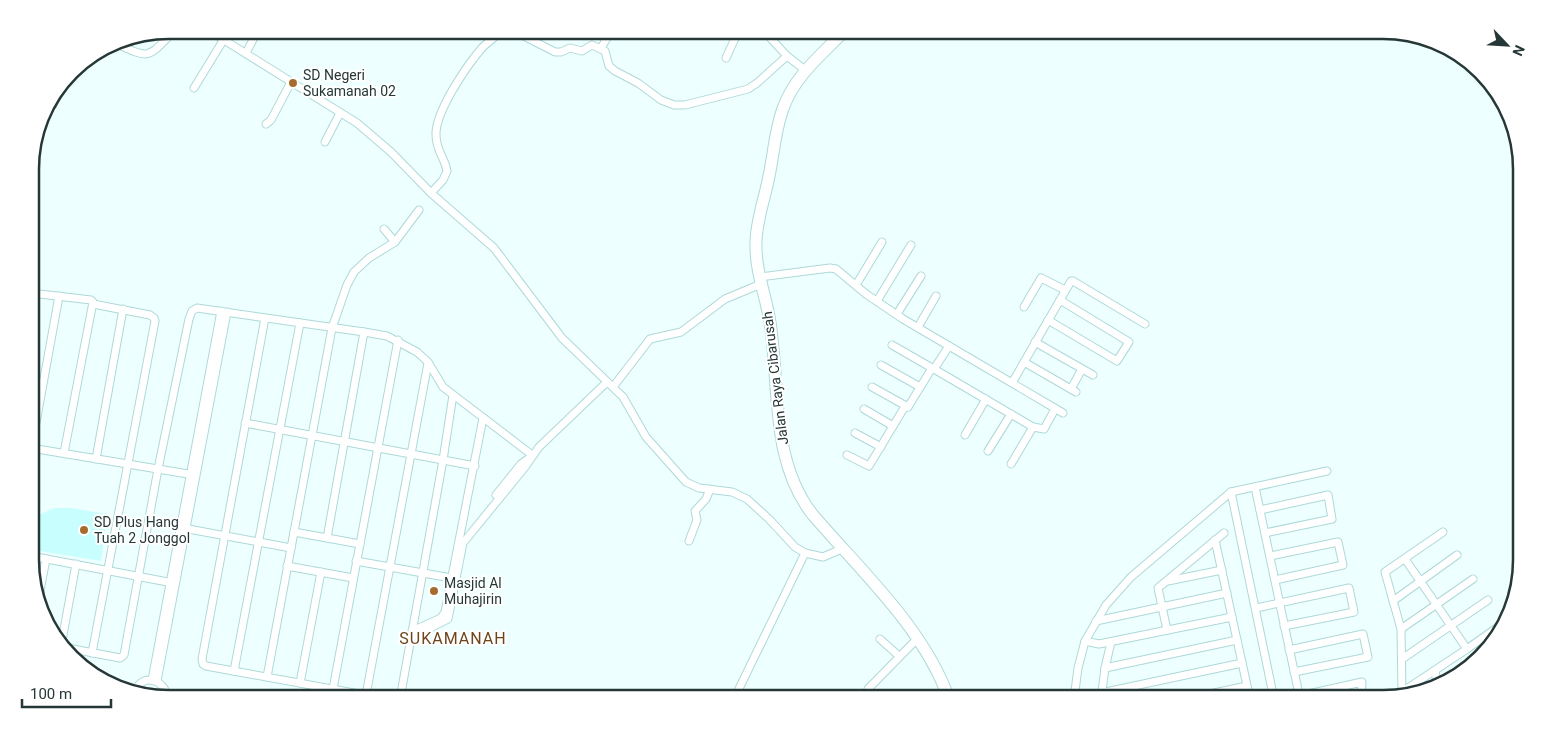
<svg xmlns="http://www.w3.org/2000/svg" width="1552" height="729" font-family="Roboto,sans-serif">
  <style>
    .built { fill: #c8fffe }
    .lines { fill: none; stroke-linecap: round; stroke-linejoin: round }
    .minor-casing { stroke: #add9d8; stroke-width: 9 }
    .primary-casing { stroke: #add9d8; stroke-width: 13 }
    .minor { stroke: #fff; stroke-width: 7 }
    .primary { stroke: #fff; stroke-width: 11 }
    .poi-dot { fill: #a76c2d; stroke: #fff; stroke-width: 2 }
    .labels { text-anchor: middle; stroke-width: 4; stroke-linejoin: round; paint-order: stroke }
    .poi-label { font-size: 14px; fill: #253736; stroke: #fff; text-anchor: start }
    .street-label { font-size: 14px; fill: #253736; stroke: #fff }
    .quarter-label { font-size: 16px; letter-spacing: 1px; fill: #6e451a; stroke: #fff }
    .rim { fill: none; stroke: #253736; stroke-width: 2.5 }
  </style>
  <rect width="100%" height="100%" fill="#edfffe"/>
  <polygon class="built" points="54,508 71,508 107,514 101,561 40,551 33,543 39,515"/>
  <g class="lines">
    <g class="minor-casing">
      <g id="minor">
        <polyline points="208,30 357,123 391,152 431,193 494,248 562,338 623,397 646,437 686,482 699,488 732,492 747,499 769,519 795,547 805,553 823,557 844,548"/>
        <polyline points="512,30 555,52 561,52 570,48 582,51 592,45 605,51 609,66 615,71 638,83 661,100 674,105 685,105 748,89 757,83 787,56"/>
        <polyline points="763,30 787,56 805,70"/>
        <path d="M 113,42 C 152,60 146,59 175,30"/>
        <polyline points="601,48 612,30"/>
        <polyline points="246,53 258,30"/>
        <polyline points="726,58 736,36 742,30"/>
        <polyline points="194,88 224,39"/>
        <polyline points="53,105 55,93"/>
        <polyline points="266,124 271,120 291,82"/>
        <polyline points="325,142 340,113"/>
        <path d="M 431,193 L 443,180 L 447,171 C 445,158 436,151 436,135 C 435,112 466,67 481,49 C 487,42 495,39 500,30"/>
        <polyline points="384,229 395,242"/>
        <polyline points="760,277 830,268 836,269 866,294 903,319 1063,413"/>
        <polyline points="856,285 882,242"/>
        <polyline points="31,293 91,300 93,302 64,453"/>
        <polyline points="877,301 911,245"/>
        <polyline points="1024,307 1041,278 1065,290"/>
        <polyline points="897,314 921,276"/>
        <polyline points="265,318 202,659 203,664 206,666 387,699"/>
        <polyline points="1048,320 1117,361 1129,342 1060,300"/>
        <polyline points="918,327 936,296"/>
        <polyline points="1035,342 1093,375"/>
        <polyline points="892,345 932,368"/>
        <polyline points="1024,362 1076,392"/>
        <polyline points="881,365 920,387"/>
        <polyline points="934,369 1033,427 1044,429 1055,409"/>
        <polyline points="1012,383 1071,281 1073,281 1145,324"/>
        <polyline points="613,387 650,339 681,332 725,299 761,284"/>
        <polyline points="872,387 908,407"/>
        <polyline points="1071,389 1082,369"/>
        <polyline points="864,409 893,426"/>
        <polyline points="245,423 475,466"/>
        <polyline points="855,433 881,447"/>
        <polyline points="965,435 986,399"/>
        <polyline points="31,448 194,475"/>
        <polyline points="31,450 59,296"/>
        <polyline points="988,451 1011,414"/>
        <polyline points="847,455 869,466 904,408 908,407 932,368 934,369 949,346"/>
        <polyline points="96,459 123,309"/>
        <polyline points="1011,464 1033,427"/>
        <polyline points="1255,487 1300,699"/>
        <polyline points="1231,492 1274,699"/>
        <polyline points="496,495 521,464 528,459"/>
        <polyline points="1260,510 1328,495 1332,519 1265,533"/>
        <polyline points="183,528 291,548"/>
        <polyline points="294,532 360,544"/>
        <polyline points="327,538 364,332"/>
        <polyline points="1215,540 1250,699"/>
        <polyline points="689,541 697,520 695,511 706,499 710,489"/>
        <polyline points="31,556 173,583"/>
        <polyline points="1270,556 1338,542 1343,565 1275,580"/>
        <polyline points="1405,559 1467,649"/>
        <polyline points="356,561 451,578"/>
        <polyline points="287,566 353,578"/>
        <polyline points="1168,581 1222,570"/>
        <polyline points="39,596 46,559"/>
        <polyline points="1393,601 1457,555"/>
        <polyline points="1256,608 1349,588 1354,612 1284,626"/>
        <polyline points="1096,621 1227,593"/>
        <polyline points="1401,629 1473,579"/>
        <polyline points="1167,630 1158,588 1224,533"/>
        <polyline points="412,631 441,618 445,612 483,418"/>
        <polyline points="410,638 448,619 463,543 525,467 539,447 607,382"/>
        <polyline points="880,639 899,656"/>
        <polyline points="1085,641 1099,644 1232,617"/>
        <polyline points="61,646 76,564"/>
        <polyline points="62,647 120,658 124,655 158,469 189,319 192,311 197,308 364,332 387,336 417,352 428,362 443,387 532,455"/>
        <polyline points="1289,650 1363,634 1368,657 1294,672"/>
        <polyline points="92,653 155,321 154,318 150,315 93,304"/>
        <polyline points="1402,659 1488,600"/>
        <polyline points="1105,668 1237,640"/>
        <polyline points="234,671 300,323"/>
        <polyline points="1435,671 1437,683"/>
        <polyline points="267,677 332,328 347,285 354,272 369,258 395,242 419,210"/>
        <polyline points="152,680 221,311"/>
        <polyline points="157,681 227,312"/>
        <polyline points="300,683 321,572"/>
        <polyline points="112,685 135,689"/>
        <polyline points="333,689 398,340"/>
        <polyline points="868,689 917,639"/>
        <path d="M 135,692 C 141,672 167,679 167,699"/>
        <polyline points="1402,692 1467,649 1505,622"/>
        <polyline points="1101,693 1242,663"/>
        <polyline points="366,695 428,363"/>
        <polyline points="1402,695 1401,629 1385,572 1443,532"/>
        <polyline points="1299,696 1362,682 1361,699"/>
        <polyline points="400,699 443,460 453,395"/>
        <polyline points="734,699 805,553"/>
        <polyline points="1074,699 1078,668 1085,641 1106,605 1131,577 1231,492 1327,471"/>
        <polyline points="1101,699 1105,668 1111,642"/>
        <polyline points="1186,699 1247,686"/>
      </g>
    </g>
    <g class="primary-casing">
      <path id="primary" d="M 845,30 C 823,54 796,74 784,106 C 775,128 774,153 769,176 C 765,198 756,221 756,243 C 755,270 766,296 770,322 C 780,386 770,461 813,515 C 861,571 924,628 949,699"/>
    </g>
    <use href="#minor" class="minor"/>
    <use href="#primary" class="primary"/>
  </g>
  <g class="poi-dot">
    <circle cx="293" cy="83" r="5"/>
    <circle cx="84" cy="530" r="5"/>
    <circle cx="434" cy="591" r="5"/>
  </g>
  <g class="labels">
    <g class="poi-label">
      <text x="303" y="80">SD Negeri<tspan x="303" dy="16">Sukamanah 02</tspan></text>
      <text x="94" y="527">SD Plus Hang<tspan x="94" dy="16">Tuah 2 Jonggol</tspan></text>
      <text x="444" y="588">Masjid Al<tspan x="444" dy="16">Muhajirin</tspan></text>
    </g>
    <g class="street-label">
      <text transform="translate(775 378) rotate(-97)" y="5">Jalan Raya Cibarusah</text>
    </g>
    <g class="quarter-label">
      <text x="453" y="644">SUKAMANAH</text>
    </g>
  </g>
  <path d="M0 0H1552V729H0ZM169 39H1383A130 130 0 0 1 1513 169V560A130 130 0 0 1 1383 690H169A130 130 0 0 1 39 560V169A130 130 0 0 1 169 39Z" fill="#fff" fill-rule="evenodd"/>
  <path class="rim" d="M169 39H1383A130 130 0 0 1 1513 169V560A130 130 0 0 1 1383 690H169A130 130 0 0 1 39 560V169A130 130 0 0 1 169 39Z"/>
  <g transform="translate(1507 45) rotate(115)" stroke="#ffffff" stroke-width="4" paint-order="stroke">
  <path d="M0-4L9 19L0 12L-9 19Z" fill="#253736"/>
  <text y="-8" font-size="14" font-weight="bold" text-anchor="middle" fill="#253736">N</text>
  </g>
  <path d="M22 699v8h89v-8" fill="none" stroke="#253736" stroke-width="2.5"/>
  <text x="30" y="699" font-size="15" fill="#253736" stroke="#ffffff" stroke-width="4" paint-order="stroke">100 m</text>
</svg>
